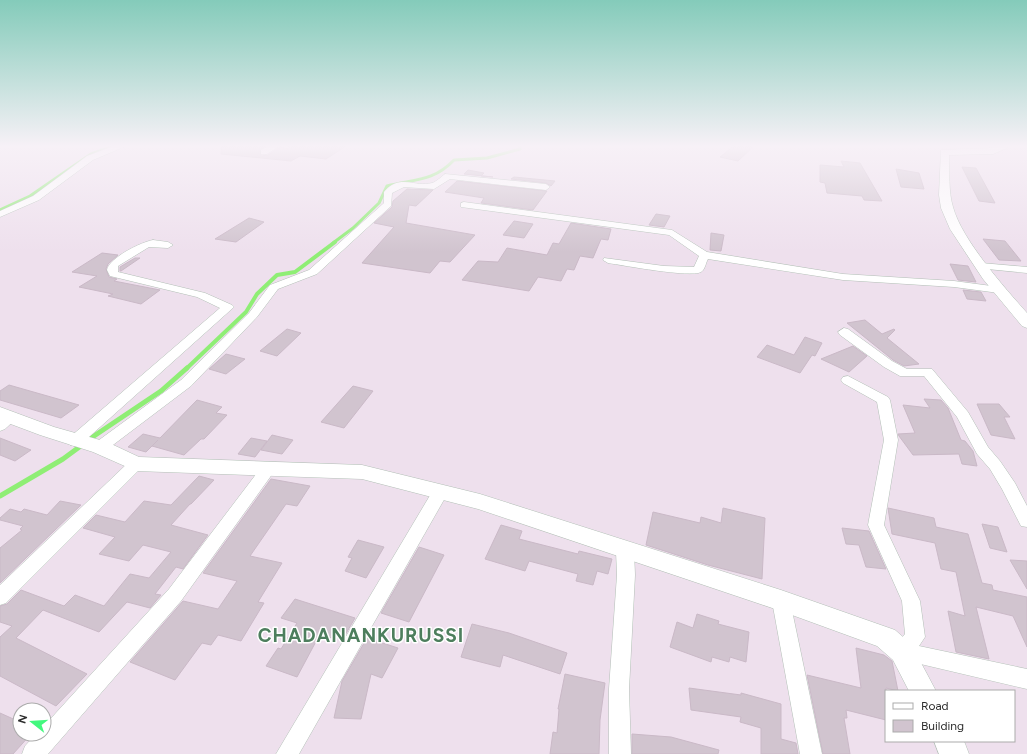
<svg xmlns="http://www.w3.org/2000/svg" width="1027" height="754" font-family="Figtree,sans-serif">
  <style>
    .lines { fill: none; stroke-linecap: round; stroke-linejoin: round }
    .stream-far2 { stroke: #8fee75; stroke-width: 3 }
    .stream-far1 { stroke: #8fee75; stroke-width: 4 }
    .stream { stroke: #8fee75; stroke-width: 5 }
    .building { fill: #d1c4cf; stroke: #cab9c7 }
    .minor-casing { stroke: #b3c0b7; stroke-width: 1 }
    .tertiary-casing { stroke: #b3c0b7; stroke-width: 1 }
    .minor { fill: #fff; fill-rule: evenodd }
    .tertiary { fill: #fff; fill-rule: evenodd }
    .labels { text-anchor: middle; stroke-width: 3; stroke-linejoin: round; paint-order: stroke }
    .near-district-label { font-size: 19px; font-weight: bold; letter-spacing: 1px; fill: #4d7e5d; stroke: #fff }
  </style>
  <rect width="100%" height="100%" fill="#eee0ed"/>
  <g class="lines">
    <g class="stream-far2">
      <polyline points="0,210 30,196 91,154 114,146"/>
      <path d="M 333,243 L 353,228 L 379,203 L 387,186 C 414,179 433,182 454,160 L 487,158 L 520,149 L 520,146"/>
    </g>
    <polyline class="stream-far1" points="186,369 246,312 257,294 277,275 295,272 335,242"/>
    <g class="stream">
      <polyline points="88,440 161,391 187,368"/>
      <polyline points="0,496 63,459 82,445"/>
    </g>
  </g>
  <g class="building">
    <polygon points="222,146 265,146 260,150 261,156 268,155 280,147 289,149 289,146 346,146 326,159 300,156 291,161 221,154"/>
    <polygon points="734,146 754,146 738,161 720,157"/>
    <polygon points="841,161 860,163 882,201 864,200 862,196 827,193 825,183 820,182 820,165 844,167"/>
    <polygon points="962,167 976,168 995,203 979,201"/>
    <polygon points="896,169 919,173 924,189 901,187"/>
    <polygon points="468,170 484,173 481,176 493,177 464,174"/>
    <polygon points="514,177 555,181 551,186 546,183 511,179"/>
    <polygon points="457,181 546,191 547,191 533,210 481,203 484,198 445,192"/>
    <polygon points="407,189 433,190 416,206 409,205 406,223 475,235 450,262 440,261 430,273 362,263 394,227 374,223 392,207 393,201"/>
    <polygon points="656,214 670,216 664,227 649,225"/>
    <polygon points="249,218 264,222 236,242 215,239"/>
    <polygon points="514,221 533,224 524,238 503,235"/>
    <polygon points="571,223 611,229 608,240 601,239 593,258 580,256 574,270 567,269 561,281 538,277 529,291 462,280 478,261 498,262 507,248 547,255 553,243 559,244"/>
    <polygon points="711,233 724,235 721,251 710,250"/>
    <polygon points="983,239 1005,241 1021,261 999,260"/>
    <polygon points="102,253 118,255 108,264 106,269 109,277 117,279 114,281 160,290 141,304 108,296 113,294 79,287 97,276 72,272"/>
    <polygon points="135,258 140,258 121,271 120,271 120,267"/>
    <polygon points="950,264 968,266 976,282 958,280"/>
    <polygon points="963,290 981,292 986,301 967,299"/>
    <polygon points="865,320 882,334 894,329 895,330 887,338 919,364 904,366 893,360 847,323"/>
    <polygon points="287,329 301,333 277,356 260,351"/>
    <polygon points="805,337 822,343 815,356 812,355 800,373 757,357 767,345 794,355"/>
    <polygon points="853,346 867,356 849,372 821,359"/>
    <polygon points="226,354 245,359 226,374 209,369"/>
    <polygon points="9,385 79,405 61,418 0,400 0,391"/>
    <polygon points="353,386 373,391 344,428 321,422"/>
    <polygon points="924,399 941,400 948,408 961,440 965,441 973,451 977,466 962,464 959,454 913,455 899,436 898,434 915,433 903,405 930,408"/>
    <polygon points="197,400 222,407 216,413 227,415 204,439 201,439 184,455 152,446 158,440 146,452 128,447 143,434 160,438"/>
    <polygon points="977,404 999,404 1010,417 1004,417 1015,439 991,435"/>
    <polygon points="272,435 293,440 282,454 261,450"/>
    <polygon points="0,438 31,450 15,461 0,455"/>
    <polygon points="251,438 267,441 255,457 238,454"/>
    <polygon points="199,476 214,480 191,504 190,504 171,525 208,535 183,569 176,567 155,594 161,595 150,608 127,602 99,632 43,610 16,638 87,674 56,706 0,676 0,637 12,626 0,622 0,606 7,604 21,590 64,606 75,595 104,606 130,574 149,578 171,552 143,545 129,561 99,554 115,537 83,528 96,515 125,522 144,501 171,505"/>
    <polygon points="271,479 310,486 297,506 286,504 250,556 282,563 258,602 264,603 241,641 218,635 211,645 202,643 175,680 130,662 183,601 218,609 237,581 203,573"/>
    <polygon points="60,501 81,505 0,583 0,548 22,530 20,529 23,526 0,520 0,518 10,509 21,512 24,509 47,515"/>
    <polygon points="723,508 765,518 762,579 708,565 646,545 653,512 700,523 701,517 721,523"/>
    <polygon points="888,508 934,518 936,527 968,534 982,583 992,585 993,590 1027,597 1027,647 1013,616 976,607 989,659 956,652 948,611 965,616 956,572 941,569 935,543 892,534"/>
    <polygon points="982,524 998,527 1007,552 990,548"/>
    <polygon points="501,525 522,531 519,539 578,554 579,551 612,559 608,574 597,571 593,585 576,581 578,574 529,561 525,571 485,559"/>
    <polygon points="842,528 869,531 886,569 866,567 859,545 846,544"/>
    <polygon points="358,540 384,547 366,578 345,571 352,558 348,557"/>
    <polygon points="419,547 444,555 409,622 381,613"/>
    <polygon points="1010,560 1027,561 1027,589"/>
    <polygon points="295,599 355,618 344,637 335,634 332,638 320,634 297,677 266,666 278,648 281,649 297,623 281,618"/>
    <polygon points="697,614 719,621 718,624 749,632 746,662 730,657 729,662 712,657 711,662 670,647 677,622 693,628"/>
    <polygon points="472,624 509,633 567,653 560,674 503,655 500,667 461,657"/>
    <polygon points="367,638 398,648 382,678 371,674 361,719 334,718 342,681"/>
    <polygon points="856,648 884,655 892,661 898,691 886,688 886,720 846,710 847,718 844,718 850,754 823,754 807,675 861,688"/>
    <polygon points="565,674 605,683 600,720 599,754 550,754 553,732 557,733 559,709 558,709"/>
    <polygon points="689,688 741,695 741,693 781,704 781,739 796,743 798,754 761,754 761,728 740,722 741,717 691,710"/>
    <polygon points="0,713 20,722 20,734 31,734 13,754 0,754"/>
    <polygon points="632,734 671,737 719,750 718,754 632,754"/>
  </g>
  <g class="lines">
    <g class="minor-casing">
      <g id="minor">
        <polygon points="114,146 126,146 93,160 39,200 0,217 0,211 33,196 87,156"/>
        <polygon points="269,146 279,146 267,154 261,154 261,150"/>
        <path d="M 445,174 L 546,184 L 550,187 L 546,190 L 450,179 L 434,189 L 404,187 L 392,193 L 391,206 L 317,274 L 278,289 L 257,317 L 191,386 L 105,451 L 100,452 L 95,451 L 93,447 L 95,443 L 181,380 L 249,313 L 270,285 L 309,270 L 384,203 L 384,192 C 400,173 415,188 432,183 C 436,182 441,177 445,174 Z"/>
        <path d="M 464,202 L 672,230 L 707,252 L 843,274 L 954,281 L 999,287 L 1004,290 L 999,293 L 954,287 L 843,280 L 708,259 C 706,262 705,270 701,272 C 691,278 622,265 608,263 L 603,260 L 604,258 L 664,266 L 694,267 L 699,256 L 669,235 L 461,207 L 461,203 Z"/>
        <path d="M 153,240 L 168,242 L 173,245 L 168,248 L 149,247 L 118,266 L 118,272 L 205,293 L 232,305 L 234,307 L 80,445 L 75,446 L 70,445 L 68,441 L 70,437 L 220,308 L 197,297 L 110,276 L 107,270 C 109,258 141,242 153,240 Z"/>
        <polygon points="981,263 1027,267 1027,273 977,268 976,266 977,264"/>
        <polygon points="844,328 848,329 892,361 907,369 932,369 968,412 988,447 1000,461 1015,483 1027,506 1027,527 1021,526 1002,489 990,469 977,454 957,417 924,376 900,376 884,367 840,335 838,332"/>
        <polygon points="848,376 888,397 890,400 898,440 884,525 920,601 925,637 919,646 1027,669 1027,689 895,658 892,652 895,646 905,634 902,601 868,525 884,440 877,402 843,383 841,380 843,377"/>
        <polygon points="11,412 16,414 18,417 5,429 0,431 0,419"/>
        <polygon points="136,459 141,460 144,464 141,468 6,603 0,605 0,585 131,460"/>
        <polygon points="268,464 273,465 276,469 273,473 181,601 48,754 22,754 25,746 36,734 44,734 44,726 169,589 263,465"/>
        <polygon points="441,485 447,487 449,491 299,754 276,754 435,487"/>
        <polygon points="625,544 631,546 634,551 635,575 629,689 631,754 609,754 609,689 617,575 616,551 619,546"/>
        <polygon points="781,593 788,595 790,601 822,754 800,754 772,601 774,595"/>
      </g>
    </g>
    <g class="tertiary-casing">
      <g id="tertiary">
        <path d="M 997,146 L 1007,146 L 1007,148 L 993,154 L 949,155 C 950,172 948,191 953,207 C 962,240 1004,287 1027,313 L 1027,328 L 1022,326 L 983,279 L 950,229 L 941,208 L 939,195 L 941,150 L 992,148 Z"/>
        <polygon points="0,407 54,427 107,442 139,457 362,465 480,494 781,590 895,630 911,644 936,691 909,691 893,660 877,646 781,611 478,509 362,479 136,471 93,452 40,435 0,420"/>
        <polygon points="934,741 964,741 969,754 939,754"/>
      </g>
    </g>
    <use href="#minor" class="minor"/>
    <use href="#tertiary" class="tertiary"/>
  </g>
  <linearGradient id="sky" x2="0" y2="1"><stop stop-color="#84cbba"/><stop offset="0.58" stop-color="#f7f1f7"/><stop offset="1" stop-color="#f7f1f7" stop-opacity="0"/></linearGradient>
  <rect width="1027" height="252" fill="url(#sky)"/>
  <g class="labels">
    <g class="near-district-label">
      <text x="361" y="642">CHADANANKURUSSI</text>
    </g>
  </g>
  <rect x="885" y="690" width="130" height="52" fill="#ffffff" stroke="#ababab"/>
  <rect x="893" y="703" width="20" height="6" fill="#ffffff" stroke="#ababab"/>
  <text x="921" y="710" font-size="12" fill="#2d2d2d">Road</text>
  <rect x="893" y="720" width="20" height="12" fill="#d1c4cf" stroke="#ababab"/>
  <text x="921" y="730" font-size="12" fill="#2d2d2d">Building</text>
  <g transform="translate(32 722) rotate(287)"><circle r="19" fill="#ffffff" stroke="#ababab"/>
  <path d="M0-3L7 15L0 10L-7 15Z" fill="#43f87e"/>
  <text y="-6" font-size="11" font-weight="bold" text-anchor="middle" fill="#2d2d2d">N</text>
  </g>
</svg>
